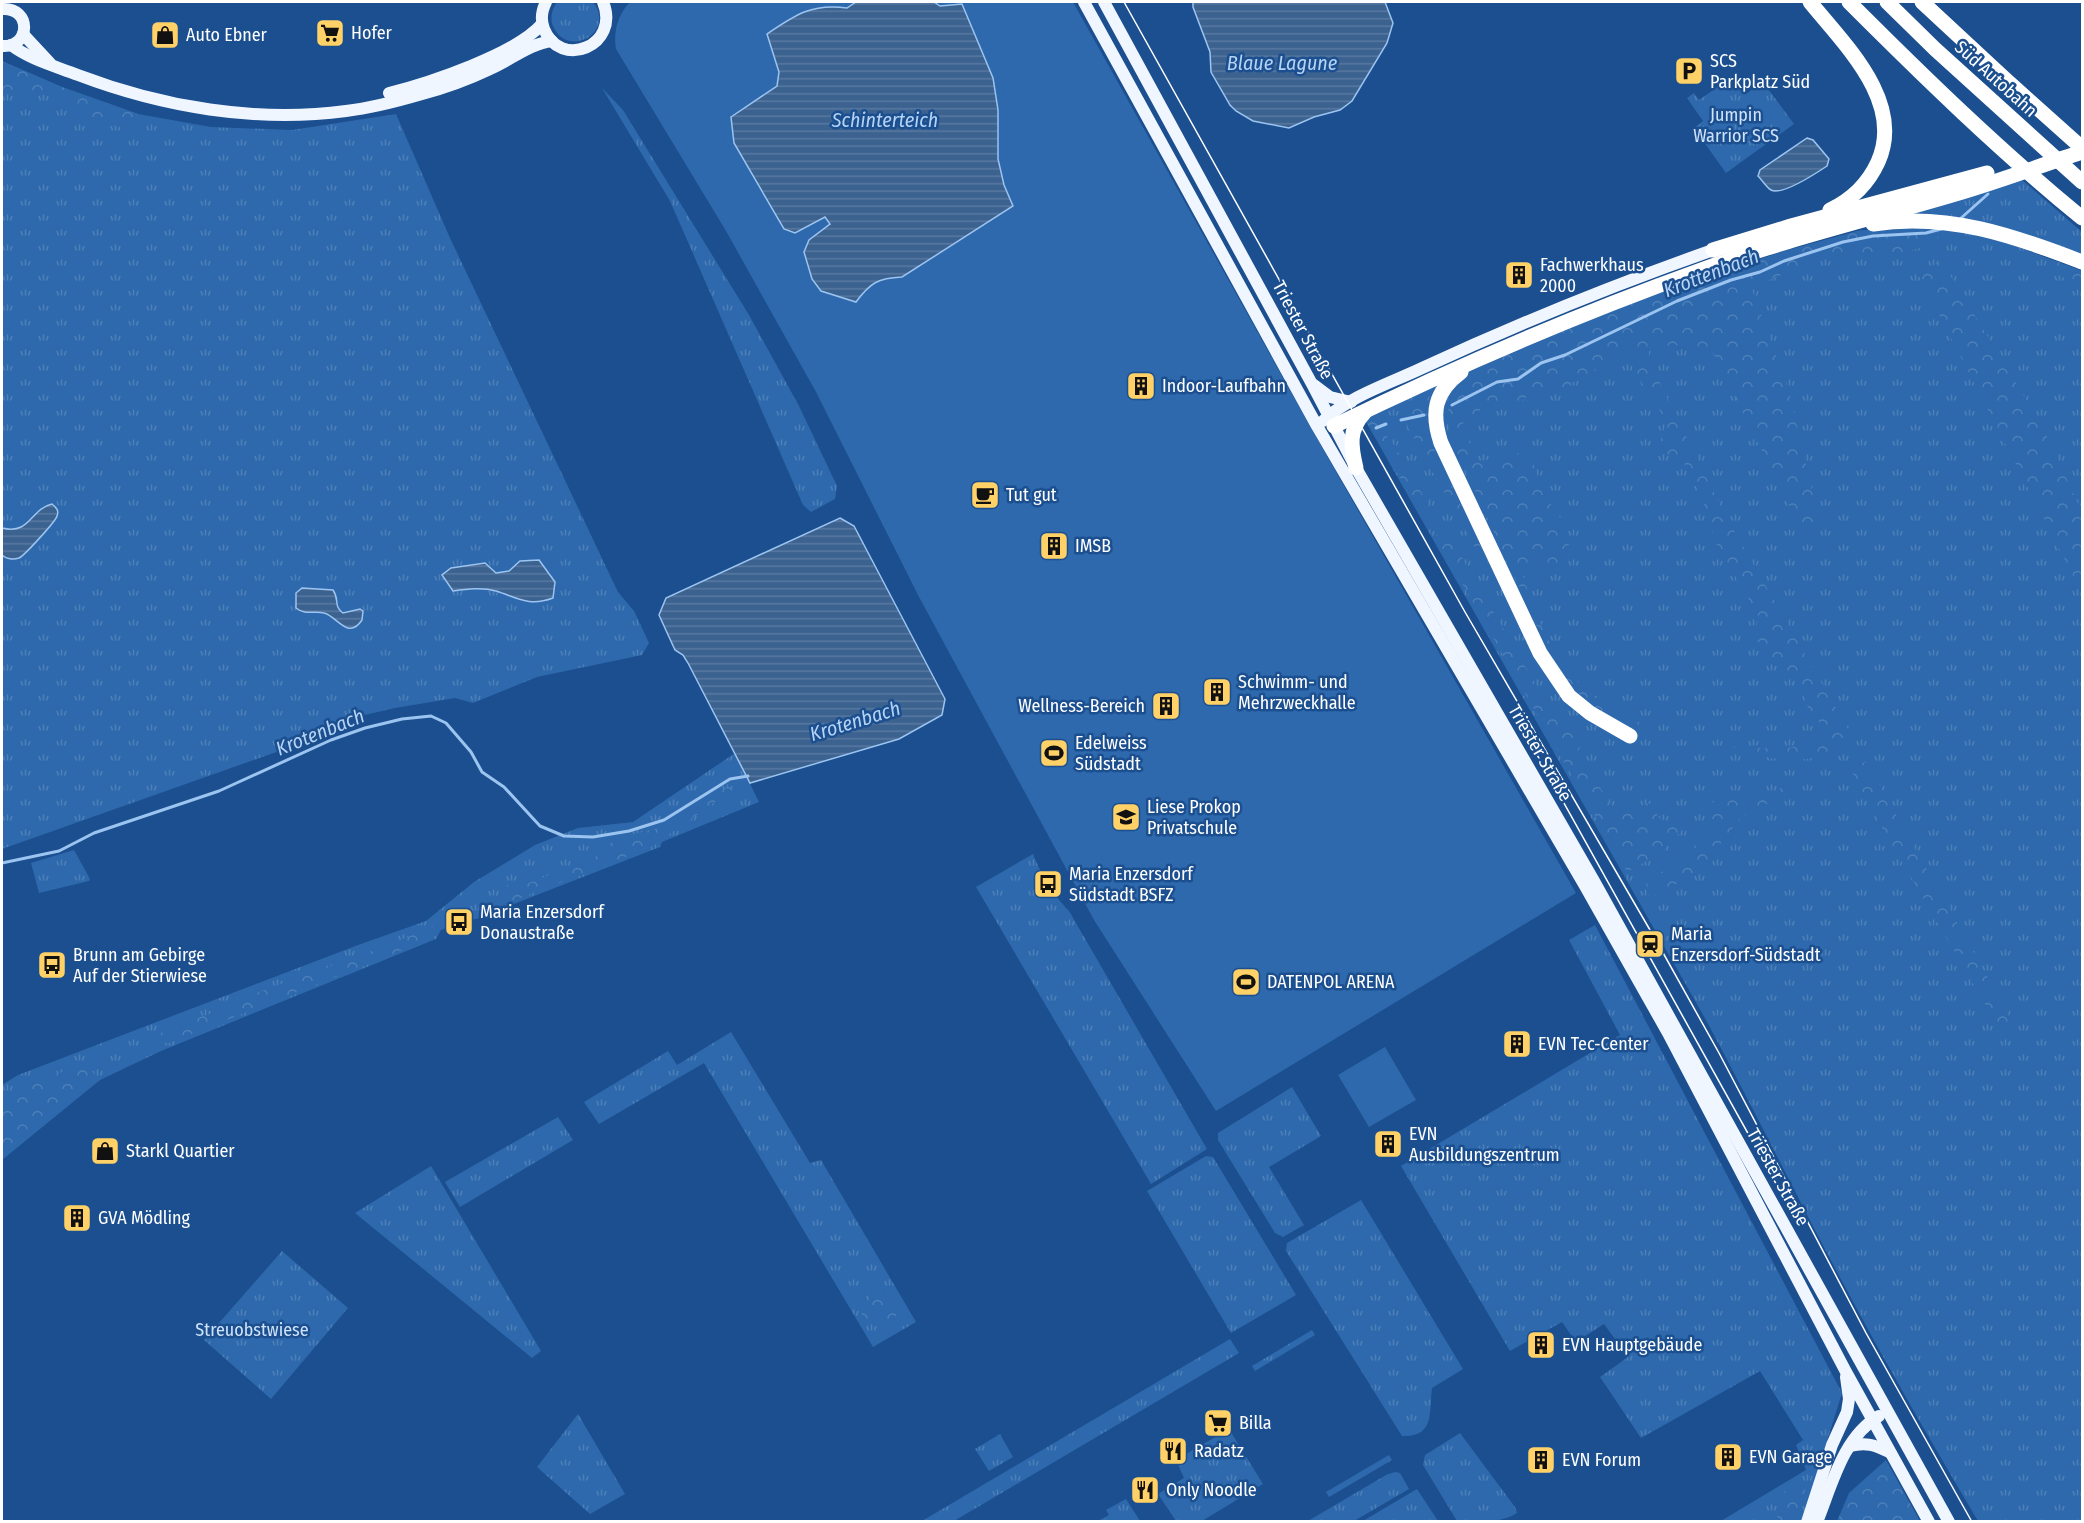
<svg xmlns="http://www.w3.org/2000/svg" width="2084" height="1523" font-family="'Fira Sans Condensed',sans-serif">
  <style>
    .grass { fill: url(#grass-tufts) }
    .forest { fill: url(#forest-crowns) }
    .pitch { fill: #2e69ad }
    .water { fill: url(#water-rules); stroke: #9cc4f0; stroke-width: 1.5 }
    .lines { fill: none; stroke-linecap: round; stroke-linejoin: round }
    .stream { stroke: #9cc4f0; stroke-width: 3 }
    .major { stroke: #f0f6ff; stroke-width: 12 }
    .highway { stroke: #fff; stroke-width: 15 }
    .tram { stroke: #fff; stroke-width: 1.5 }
    .labels { text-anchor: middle; stroke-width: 5; stroke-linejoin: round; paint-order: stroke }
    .poi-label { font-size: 18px; fill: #fff; stroke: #1b4f8f; text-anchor: start }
    .street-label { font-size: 18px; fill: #fff; stroke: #1b4f8f }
    .park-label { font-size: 18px; fill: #cfe3fa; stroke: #1b4f8f }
    .water-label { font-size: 20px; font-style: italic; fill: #b5d3f5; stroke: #1b4f8f }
  </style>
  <defs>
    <pattern id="grass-tufts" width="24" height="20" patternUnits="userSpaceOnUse" patternTransform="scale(1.5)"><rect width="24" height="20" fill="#2e69ad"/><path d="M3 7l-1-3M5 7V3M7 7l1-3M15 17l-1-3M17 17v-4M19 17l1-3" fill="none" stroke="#4d80b9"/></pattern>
    <pattern id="forest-crowns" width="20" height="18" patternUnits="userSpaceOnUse" patternTransform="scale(1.5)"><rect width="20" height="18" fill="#2e69ad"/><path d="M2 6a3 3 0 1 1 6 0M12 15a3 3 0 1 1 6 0" fill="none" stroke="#4d80b9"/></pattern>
    <pattern id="water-rules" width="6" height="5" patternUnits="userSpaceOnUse" patternTransform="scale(1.5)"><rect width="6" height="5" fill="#3c6290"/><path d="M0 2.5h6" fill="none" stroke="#597aa1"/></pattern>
  </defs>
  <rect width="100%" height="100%" fill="#1b4f8f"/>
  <g class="grass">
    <path d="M 557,2 L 593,2 C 616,31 570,59 554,28 C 549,19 552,10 557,2 Z"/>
    <polygon points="2,61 62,87 138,114 211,127 292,130 396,114 450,238 618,592 634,611 649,643 642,655 537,677 473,703 455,698 395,708 347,719 282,750 2,849"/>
    <polygon points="1733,76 1746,94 1763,82 1794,124 1726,173 1694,128 1703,121 1687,98 1694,93 1699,100"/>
    <polygon points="602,88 623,110 749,315 799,406 837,486 835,499 811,512 803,505 670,201"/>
    <polygon points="2020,178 2082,232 2082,256 1905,214"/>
    <path d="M 1914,225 L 1968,231 L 1994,238 L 2082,271 L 2082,1521 L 1978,1521 C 1932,1443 1886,1364 1843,1283 C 1796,1196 1753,1107 1706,1020 L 1365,420 L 1439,382 L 1857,231 Z"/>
    <polygon points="735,753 759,802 662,842 660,847 506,907 490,917 467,920 441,930 436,939 161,1051 100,1080 2,1122 2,1085 18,1075 358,945 426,921 474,882 535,845 578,828 633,822"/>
    <polygon points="74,850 90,879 89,881 39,893 31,863"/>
    <path d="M 1033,854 C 1043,878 1051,892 1069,911 L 1207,1149 L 1151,1184 L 976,887 Z"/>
    <polygon points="1595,925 1842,1393 1802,1521 1721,1521 1806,1470 1796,1445 1803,1440 1760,1371 1641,1438 1600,1377 1628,1357 1604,1324 1576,1342 1562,1322 1510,1351 1401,1166 1620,1035 1569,940"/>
    <polygon points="731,1032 810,1163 821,1160 916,1322 873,1347 704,1063 599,1124 584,1102 668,1051 677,1065"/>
    <polygon points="1292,1087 1321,1136 1269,1167 1304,1225 1283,1237 1275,1233 1218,1140 1218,1133"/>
    <polygon points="558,1117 573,1140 460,1207 445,1182"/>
    <polygon points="1206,1156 1213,1157 1296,1295 1231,1333 1147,1191"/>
    <polygon points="431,1166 541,1351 532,1358 355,1213"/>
    <path d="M 1361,1200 L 1463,1369 L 1432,1388 C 1429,1413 1435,1437 1402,1436 L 1286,1251 L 1287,1243 Z"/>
    <polygon points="282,1251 348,1308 271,1399 204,1340"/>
    <polygon points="1312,1330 1315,1335 1255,1371 1252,1366"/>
    <polygon points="1230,1339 1239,1353 954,1521 922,1521"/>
    <polygon points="578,1414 625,1494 590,1514 537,1467"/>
    <polygon points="1229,1429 1263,1484 1202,1521 1176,1521 1158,1494 1184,1478 1176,1460"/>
    <path d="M 1460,1433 L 1515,1507 L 1517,1513 C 1503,1523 1476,1522 1457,1521 L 1423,1465 L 1425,1455 Z"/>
    <polygon points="1000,1434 1013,1457 989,1471 975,1449"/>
    <polygon points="1389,1455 1392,1460 1329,1497 1326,1492"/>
    <polygon points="1395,1472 1400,1473 1409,1489 1354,1521 1308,1521 1386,1475"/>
    <polygon points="1417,1489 1438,1521 1363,1521"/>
    <polygon points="1126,1499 1140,1521 1098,1521 1109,1515 1106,1510"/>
  </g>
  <g class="forest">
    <polygon points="2,61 62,87 138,114 129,129 88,119 53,97 34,93 2,92"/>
    <path d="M 1914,225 L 1938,228 L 1938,241 L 1933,245 L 1875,259 L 1865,254 L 1835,254 L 1751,287 L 1789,391 L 1820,525 L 1801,529 L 1712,351 L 1692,345 L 1650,346 L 1648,359 L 1726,517 L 1852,736 C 1845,742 1837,749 1829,753 C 1800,766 1760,759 1732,746 L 1778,749 L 1813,745 L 1830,736 L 1809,710 L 1798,682 L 1791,680 L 1753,636 L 1759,617 L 1712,536 L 1714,527 L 1687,466 L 1663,452 L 1660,443 L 1666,422 L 1651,395 L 1632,370 L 1636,345 L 1560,390 L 1545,389 L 1532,393 L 1520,402 L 1506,405 L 1494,404 L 1482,409 L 1462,424 L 1477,463 L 1506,453 L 1525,454 L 1536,468 L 1539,487 L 1565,525 L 1570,542 C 1555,574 1551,565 1521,569 C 1536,620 1557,671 1602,703 C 1619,715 1645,724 1664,733 L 1637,730 L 1606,716 L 1570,686 L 1547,650 L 1525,599 L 1457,452 L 1447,420 L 1451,390 L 1468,372 L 1535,342 L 1649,296 L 1784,251 L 1857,231 Z"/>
    <polygon points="2053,260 2082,271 2082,286 2049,271"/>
    <polygon points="1942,262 2040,422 2082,512 2082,593 1917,272"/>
    <polygon points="1432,386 1425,419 1437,458 1493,571 1489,573 1401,415 1417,394"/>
    <polygon points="1371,416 1394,445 1429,506 1420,511 1365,420"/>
    <polygon points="1446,530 1555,718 1578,740 1580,748 1574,755 1583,770 1597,783 1617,814 1649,803 1661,820 1675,822 1682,830 1662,852 1627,872 1435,536"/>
    <polygon points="1866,761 2016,1028 2003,1035 1877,819 1851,770"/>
    <polygon points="1794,779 1804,780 1785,795 1741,817 1699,872 1649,899 1646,883 1698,846 1709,832 1711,806 1718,794 1775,792"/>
    <polygon points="729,786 732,790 651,847 508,903 494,901 510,882 529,883 595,857 616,838 659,828"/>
    <path d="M 433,926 L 437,932 L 429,940 L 169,1043 L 149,1042 L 165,1030 L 247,1000 L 256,993 C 315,971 375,952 433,926 Z"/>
    <polygon points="84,1063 100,1080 2,1160 2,1097"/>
    <path d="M 879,1287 L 898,1296 L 900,1309 L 891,1324 C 874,1327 867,1322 857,1308 L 870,1299 L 867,1288 Z"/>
    <polygon points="1886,1460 1920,1521 1837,1521 1849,1493"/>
    <polygon points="1808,1483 1793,1521 1776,1521 1786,1490"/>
  </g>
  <g class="pitch">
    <path d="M 630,2 L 1073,2 L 1310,426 L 1576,893 L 1216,1111 L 1094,920 L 919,597 L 816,392 L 726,231 L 616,49 C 613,32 618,14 630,2 Z"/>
    <polygon points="1385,1047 1416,1100 1369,1127 1338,1075"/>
  </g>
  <g class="water">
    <path d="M 856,2 L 934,2 L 940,6 L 962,4 L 993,78 L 998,110 L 998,159 L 1004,185 L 1013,206 L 902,277 C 878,278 870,283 856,302 L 821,291 L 812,279 L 804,252 L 809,240 L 830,224 L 825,217 L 795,233 L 784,229 L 734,143 L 731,117 L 777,86 L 779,72 L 767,34 C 795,15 812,3 847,8 Z"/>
    <polygon points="1193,2 1385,2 1393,23 1387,43 1352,101 1340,110 1314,117 1289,128 1253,121 1236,111 1230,105 1211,72 1210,52 1193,7"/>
    <path d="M 1807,138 L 1813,140 L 1829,159 L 1827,166 C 1818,172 1782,196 1771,190 C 1767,188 1762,180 1758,176 L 1760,170 Z"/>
    <path d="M 52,504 C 57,508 59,511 57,516 C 56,521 24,556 19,558 C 13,560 6,559 2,555 L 2,528 C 31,535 30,509 52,504 Z"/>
    <polygon points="840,518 854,526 945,699 942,715 899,739 750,783 688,663 683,655 675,650 659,615 666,598"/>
    <path d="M 539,560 L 555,582 L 553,598 C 529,607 518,598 496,591 C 482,587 467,589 453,591 L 442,575 L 451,568 L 485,563 L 496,573 L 509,571 L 520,561 Z"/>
    <path d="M 302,588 L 333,590 C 340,600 333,606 343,613 L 360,609 L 363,611 L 362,620 C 348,641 337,616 324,613 C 314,610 306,616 296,608 L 296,593 Z"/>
  </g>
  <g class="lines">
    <g class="stream">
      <polyline points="1960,219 1988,194"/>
      <polyline points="1452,405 1497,382 1518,379 1541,363 1565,355 1677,301 1731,280 1760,272 1784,261 1843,242 1873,236 1926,233 1941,229"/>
      <polyline points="1401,420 1424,415"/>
      <polyline points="1376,428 1386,424"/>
      <polyline points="2,863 59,851 94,833 219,791 331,740 365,728 402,719 431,716 446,723 471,752 482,772 504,787 540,826 564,836 593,837 629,831 664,820 730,779 748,776"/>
    </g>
    <g class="major">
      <path d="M 546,2 C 542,10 540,19 544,29 C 560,70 621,46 603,2"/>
      <polyline points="1084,2 1317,426 1585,886 1668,1033 1845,1370 1929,1522"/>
      <polyline points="1104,2 1312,384 1356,468 1594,881 1949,1522"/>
      <path d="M 2,9 C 32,7 31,48 2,46"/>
      <polyline points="23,34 50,63"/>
      <path d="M 11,45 C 31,60 55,66 78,75 C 162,107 256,123 346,111 C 371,108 398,101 422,94 C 444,88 469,79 490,69 C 511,60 529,44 552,41"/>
      <path d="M 389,93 C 429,83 516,54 542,24"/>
      <polyline points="1314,385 1330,397 1351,402"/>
      <path d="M 1323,421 C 1348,397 1388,384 1420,369 C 1515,325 1613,285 1713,250"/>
      <path d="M 1850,1446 C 1866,1442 1875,1445 1889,1452"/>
      <polyline points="1807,1522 1832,1445 1847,1412 1849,1399 1846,1377"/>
      <path d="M 1817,1522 C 1832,1485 1843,1437 1879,1416"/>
    </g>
    <g class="highway">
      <path d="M 1810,2 C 1845,45 1905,102 1878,162 C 1868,184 1851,200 1830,210"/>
      <path d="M 1849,2 C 1924,77 2000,151 2082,218"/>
      <polyline points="1887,2 1935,49 2082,182"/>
      <polyline points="1922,2 2005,79 2082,148"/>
      <path d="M 1873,224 C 1947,212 2015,236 2082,262"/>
      <polyline points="1713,250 1791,226 1987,173"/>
      <path d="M 1461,372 C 1434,392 1431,413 1441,443 L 1540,653 L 1569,696 L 1590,713 L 1630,736"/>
      <path d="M 1334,426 C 1453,368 1576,315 1701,270 C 1787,239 1875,218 1962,192 C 2002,180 2042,165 2082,152"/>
      <path d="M 1356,468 C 1351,447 1348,430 1364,413"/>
    </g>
    <g class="tram">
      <polyline points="1124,2 1465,612 1657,942 1719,1053 1866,1333 1972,1522"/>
      <polyline points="1516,717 1799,1225"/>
    </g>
  </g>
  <defs>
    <g id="supermarket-square" transform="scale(1.5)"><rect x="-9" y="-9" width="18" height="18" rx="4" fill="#ffd166" stroke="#1b4f8f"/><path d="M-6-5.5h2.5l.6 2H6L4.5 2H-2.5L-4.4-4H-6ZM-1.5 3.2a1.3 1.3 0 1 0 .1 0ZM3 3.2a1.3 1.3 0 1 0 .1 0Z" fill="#111"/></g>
    <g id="shop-square" transform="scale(1.5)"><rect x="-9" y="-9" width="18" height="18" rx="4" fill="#ffd166" stroke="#1b4f8f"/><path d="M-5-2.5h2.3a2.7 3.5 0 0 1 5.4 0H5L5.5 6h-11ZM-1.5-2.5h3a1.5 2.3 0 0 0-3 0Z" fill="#111"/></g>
    <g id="parking-square" transform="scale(1.5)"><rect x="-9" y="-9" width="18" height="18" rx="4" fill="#ffd166" stroke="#1b4f8f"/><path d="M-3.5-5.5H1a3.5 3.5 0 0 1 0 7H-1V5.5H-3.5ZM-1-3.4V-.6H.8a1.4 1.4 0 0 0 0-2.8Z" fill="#111"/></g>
    <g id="building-square" transform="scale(1.5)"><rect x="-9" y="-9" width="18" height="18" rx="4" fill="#ffd166" stroke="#1b4f8f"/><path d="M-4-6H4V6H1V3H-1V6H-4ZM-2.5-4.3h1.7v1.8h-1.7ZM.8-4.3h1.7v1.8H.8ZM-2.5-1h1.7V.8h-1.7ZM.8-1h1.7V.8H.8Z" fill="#111"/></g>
    <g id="cafe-square" transform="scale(1.5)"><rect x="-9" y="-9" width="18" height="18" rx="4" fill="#ffd166" stroke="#1b4f8f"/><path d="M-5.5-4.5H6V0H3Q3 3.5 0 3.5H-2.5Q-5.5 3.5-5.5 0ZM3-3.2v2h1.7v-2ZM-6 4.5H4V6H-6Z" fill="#111"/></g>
    <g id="stadium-square" transform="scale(1.5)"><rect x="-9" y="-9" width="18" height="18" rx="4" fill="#ffd166" stroke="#1b4f8f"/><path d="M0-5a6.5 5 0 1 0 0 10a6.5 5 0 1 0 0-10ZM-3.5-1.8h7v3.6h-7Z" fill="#111"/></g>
    <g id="school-square" transform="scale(1.5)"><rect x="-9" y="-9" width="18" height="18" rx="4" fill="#ffd166" stroke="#1b4f8f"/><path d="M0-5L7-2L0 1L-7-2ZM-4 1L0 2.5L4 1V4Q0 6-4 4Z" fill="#111"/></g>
    <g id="bus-square" transform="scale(1.5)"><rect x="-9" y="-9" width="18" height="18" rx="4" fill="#ffd166" stroke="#1b4f8f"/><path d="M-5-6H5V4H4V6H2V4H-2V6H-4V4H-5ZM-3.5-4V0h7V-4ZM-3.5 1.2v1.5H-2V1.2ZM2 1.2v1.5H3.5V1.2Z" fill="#111"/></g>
    <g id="station-square" transform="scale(1.5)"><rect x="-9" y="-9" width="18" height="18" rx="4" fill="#ffd166" stroke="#1b4f8f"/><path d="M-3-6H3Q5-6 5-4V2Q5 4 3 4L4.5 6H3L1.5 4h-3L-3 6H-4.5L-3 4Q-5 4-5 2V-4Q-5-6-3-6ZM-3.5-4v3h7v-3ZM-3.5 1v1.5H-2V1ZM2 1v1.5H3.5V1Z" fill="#111"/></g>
    <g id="restaurant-square" transform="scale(1.5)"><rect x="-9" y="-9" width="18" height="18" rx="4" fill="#ffd166" stroke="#1b4f8f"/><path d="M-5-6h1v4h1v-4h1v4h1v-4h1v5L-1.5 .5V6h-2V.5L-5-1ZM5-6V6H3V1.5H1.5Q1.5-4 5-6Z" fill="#111"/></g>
  </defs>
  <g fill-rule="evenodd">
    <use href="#supermarket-square" x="330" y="33"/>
    <use href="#shop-square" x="165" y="35"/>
    <use href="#parking-square" x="1689" y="71"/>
    <use href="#building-square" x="1519" y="275"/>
    <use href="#building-square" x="1141" y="386"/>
    <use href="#cafe-square" x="985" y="495"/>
    <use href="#building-square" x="1054" y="546"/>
    <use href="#building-square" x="1217" y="692"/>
    <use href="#building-square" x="1166" y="706"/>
    <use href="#stadium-square" x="1054" y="753"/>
    <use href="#school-square" x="1126" y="817"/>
    <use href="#bus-square" x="1048" y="884"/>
    <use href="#bus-square" x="459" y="922"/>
    <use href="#station-square" x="1650" y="944"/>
    <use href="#bus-square" x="52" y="965"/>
    <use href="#stadium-square" x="1246" y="982"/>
    <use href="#building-square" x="1517" y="1044"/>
    <use href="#building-square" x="1388" y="1144"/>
    <use href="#shop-square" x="105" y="1151"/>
    <use href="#building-square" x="77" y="1218"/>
    <use href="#building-square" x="1541" y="1345"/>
    <use href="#supermarket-square" x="1218" y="1423"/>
    <use href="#restaurant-square" x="1173" y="1451"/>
    <use href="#building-square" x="1728" y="1457"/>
    <use href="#building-square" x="1541" y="1460"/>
    <use href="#restaurant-square" x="1145" y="1490"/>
  </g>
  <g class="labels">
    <g class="poi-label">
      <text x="351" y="39">Hofer</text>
      <text x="186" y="41">Auto Ebner</text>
      <text x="1710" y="67">SCS<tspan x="1710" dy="21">Parkplatz Süd</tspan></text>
      <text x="1540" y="271">Fachwerkhaus<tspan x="1540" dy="21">2000</tspan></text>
      <text x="1162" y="392">Indoor-Laufbahn</text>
      <text x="1006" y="501">Tut gut</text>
      <text x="1075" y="552">IMSB</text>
      <text x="1238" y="688">Schwimm- und<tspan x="1238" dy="21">Mehrzweckhalle</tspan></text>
      <text x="1145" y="712" text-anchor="end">Wellness-Bereich</text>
      <text x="1075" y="749">Edelweiss<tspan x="1075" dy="21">Südstadt</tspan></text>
      <text x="1147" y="813">Liese Prokop<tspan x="1147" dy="21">Privatschule</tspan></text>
      <text x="1069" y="880">Maria Enzersdorf<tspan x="1069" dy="21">Südstadt BSFZ</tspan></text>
      <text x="480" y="918">Maria Enzersdorf<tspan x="480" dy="21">Donaustraße</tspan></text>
      <text x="1671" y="940">Maria<tspan x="1671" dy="21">Enzersdorf-Südstadt</tspan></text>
      <text x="73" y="961">Brunn am Gebirge<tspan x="73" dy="21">Auf der Stierwiese</tspan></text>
      <text x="1267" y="988">DATENPOL ARENA</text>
      <text x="1538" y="1050">EVN Tec-Center</text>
      <text x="1409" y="1140">EVN<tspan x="1409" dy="21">Ausbildungszentrum</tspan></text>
      <text x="126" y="1157">Starkl Quartier</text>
      <text x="98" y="1224">GVA Mödling</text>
      <text x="1562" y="1351">EVN Hauptgebäude</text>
      <text x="1239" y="1429">Billa</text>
      <text x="1194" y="1457">Radatz</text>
      <text x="1749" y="1463">EVN Garage</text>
      <text x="1562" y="1466">EVN Forum</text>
      <text x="1166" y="1496">Only Noodle</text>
    </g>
    <g class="street-label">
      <text transform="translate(1996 79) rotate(42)" y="6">Süd Autobahn</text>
      <text transform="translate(1303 330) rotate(62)" y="6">Triester Straße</text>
      <text transform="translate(1540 753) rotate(60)" y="6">Triester Straße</text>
      <text transform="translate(1778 1177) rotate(61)" y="6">Triester Straße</text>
    </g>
    <g class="park-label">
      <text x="1736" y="121">Jumpin<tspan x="1736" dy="21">Warrior SCS</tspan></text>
      <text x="252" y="1336">Streuobstwiese</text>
    </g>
    <g class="water-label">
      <text x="1282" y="70">Blaue Lagune</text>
      <text x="885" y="127">Schinterteich</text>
      <text transform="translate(1711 273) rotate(-21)" y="7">Krottenbach</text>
      <text transform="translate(855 721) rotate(-17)" y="7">Krotenbach</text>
      <text transform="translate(320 732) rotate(-22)" y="7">Krotenbach</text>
    </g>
  </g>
  <rect width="2084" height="1523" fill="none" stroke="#ffffff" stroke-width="6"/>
</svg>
